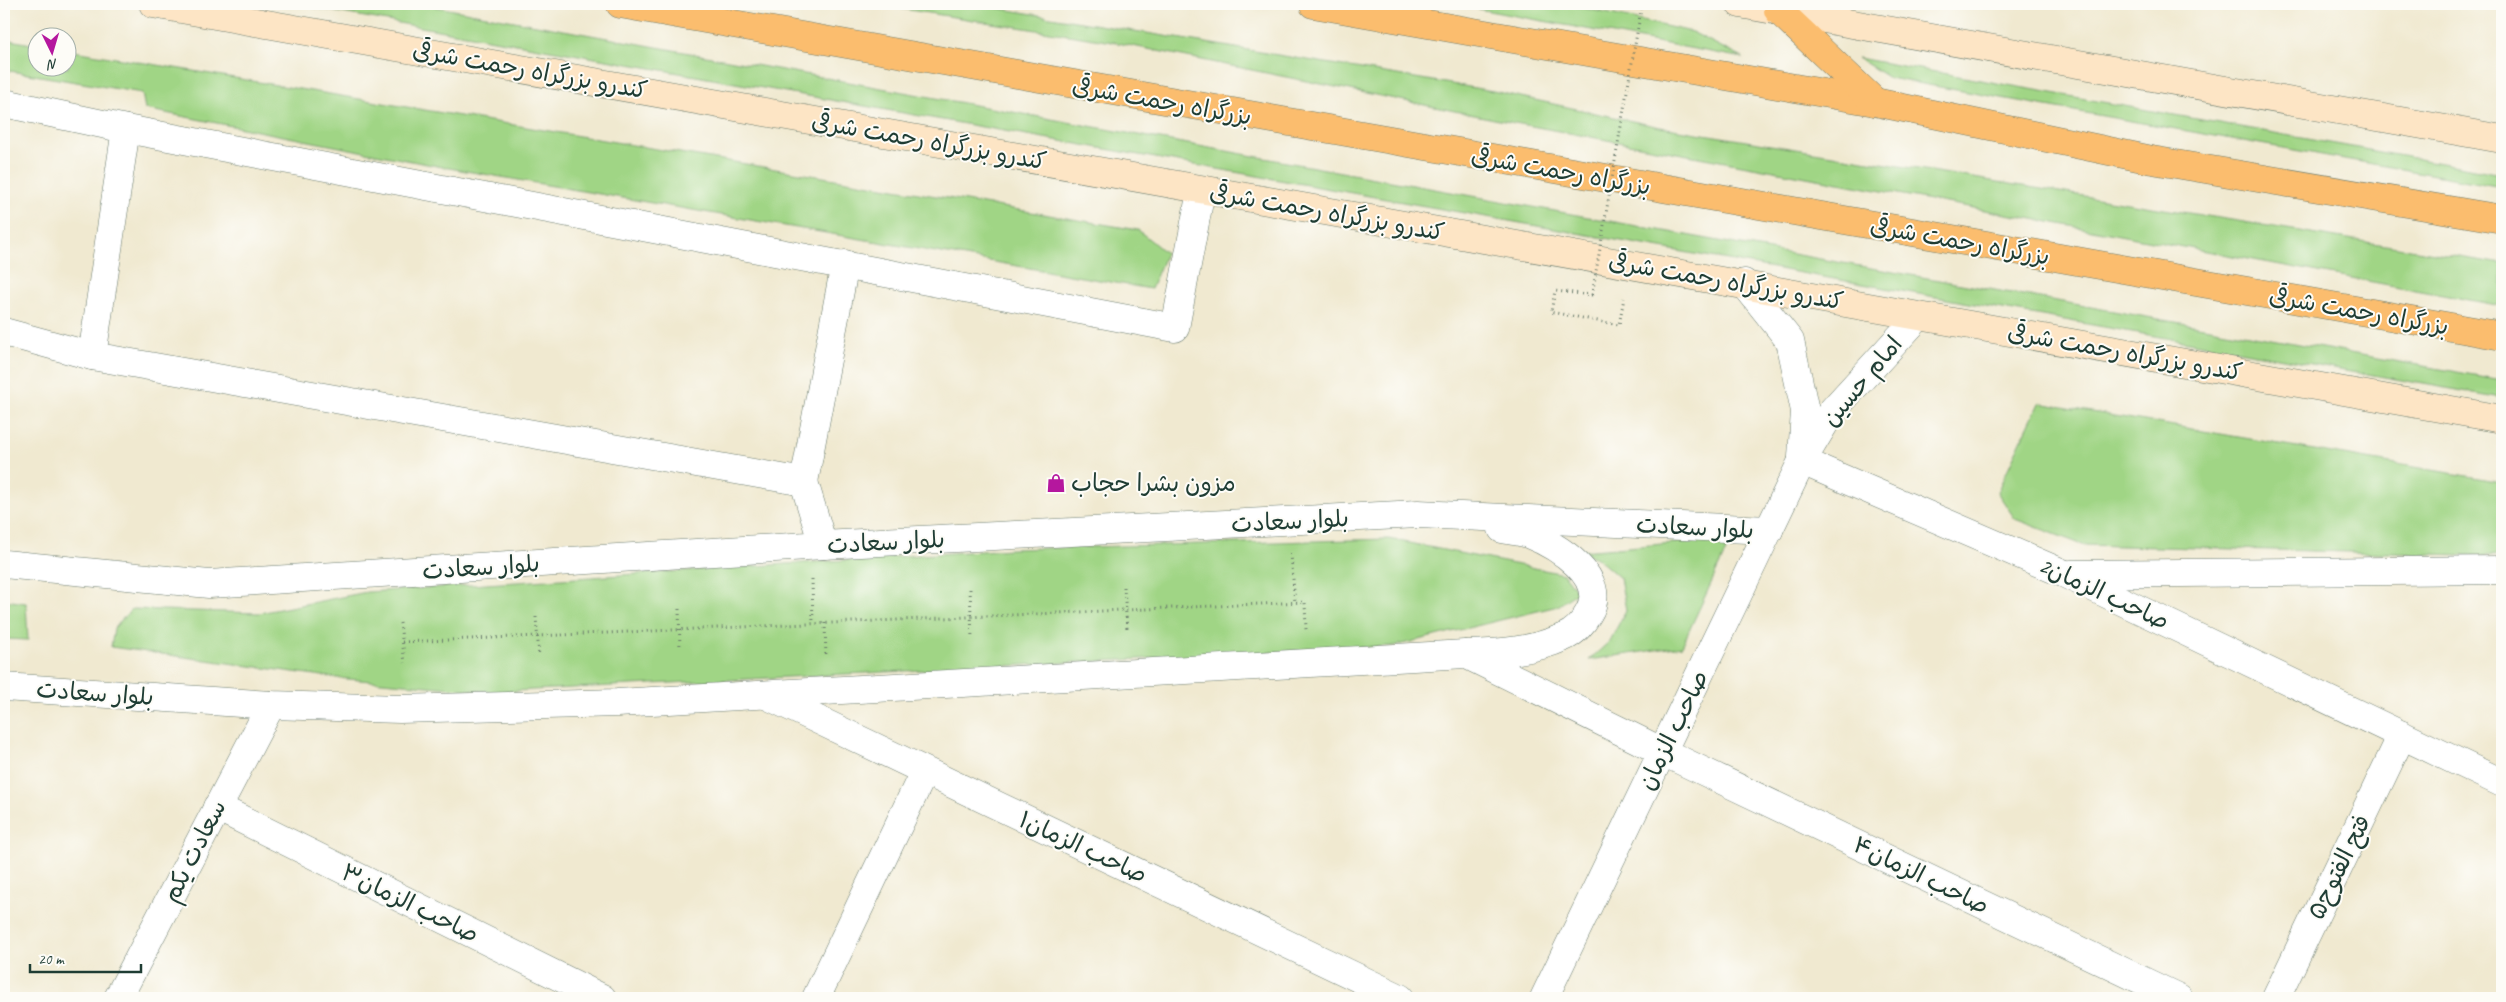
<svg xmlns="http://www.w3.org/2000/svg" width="2506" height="1002" font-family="Caveat,'Playpen Sans Arabic',sans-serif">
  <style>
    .green { fill: #a0d585; stroke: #60895c }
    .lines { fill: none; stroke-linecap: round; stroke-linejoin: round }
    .minor-casing { stroke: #68796b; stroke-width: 29 }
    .tertiary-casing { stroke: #68796b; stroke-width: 29 }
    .secondary-casing { stroke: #68796b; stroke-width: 29 }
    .trunk-casing { stroke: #68796b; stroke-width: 29 }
    .path { stroke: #68796b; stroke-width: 3; stroke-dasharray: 1 4; stroke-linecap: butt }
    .minor { stroke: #fff; stroke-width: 28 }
    .tertiary { stroke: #fff; stroke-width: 28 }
    .secondary { stroke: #fde5c5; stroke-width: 28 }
    .trunk { stroke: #fbbd6e; stroke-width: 28 }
    .path-bridge { stroke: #68796b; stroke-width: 3; stroke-dasharray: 1 4; stroke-linecap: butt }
    .labels { text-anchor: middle; stroke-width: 4; stroke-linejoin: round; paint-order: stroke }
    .street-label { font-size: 24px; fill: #1f3d34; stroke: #fdfcf7 }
    .poi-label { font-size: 24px; fill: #1f3d34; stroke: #fdfcf7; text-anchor: start }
  </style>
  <rect width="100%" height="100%" fill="#fdfcf7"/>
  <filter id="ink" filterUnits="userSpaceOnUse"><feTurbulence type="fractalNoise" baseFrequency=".02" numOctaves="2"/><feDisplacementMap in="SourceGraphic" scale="10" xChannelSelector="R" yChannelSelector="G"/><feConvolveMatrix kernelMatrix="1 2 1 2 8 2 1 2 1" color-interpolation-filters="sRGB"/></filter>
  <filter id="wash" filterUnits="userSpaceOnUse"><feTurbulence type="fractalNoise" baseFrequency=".0096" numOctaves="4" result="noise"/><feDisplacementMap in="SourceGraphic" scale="20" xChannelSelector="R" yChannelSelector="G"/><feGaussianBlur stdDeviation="1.12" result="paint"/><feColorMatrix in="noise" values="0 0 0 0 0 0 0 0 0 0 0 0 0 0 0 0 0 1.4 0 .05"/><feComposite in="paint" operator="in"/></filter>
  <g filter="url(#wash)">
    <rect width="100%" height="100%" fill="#f0e9d0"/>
    <g class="green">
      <polygon points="292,4 421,4 1730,243 2502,380 2502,398"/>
      <polygon points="871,4 973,4 1493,91 1660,127 2502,264 2502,306 1499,120 1113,42"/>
      <polygon points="1451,4 1558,4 1579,7 1692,32 1743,58"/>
      <polygon points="4,39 37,45 38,68 68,68 68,50 1138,230 1166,253 1151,289 437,166 145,109 142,93 4,70"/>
      <polygon points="1858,58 2502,174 2502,187 1889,78"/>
      <polygon points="2039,403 2502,482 2502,556 2083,545 2015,519 1997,492"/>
      <polygon points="1389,539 1564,574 1577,592 1558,606 1394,646 495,692 337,678 111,647 114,628 132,609 259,613 367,592 1011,549"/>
      <polygon points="1719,539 1726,551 1682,646 1589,660 1610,641 1626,610 1620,578 1598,559 1582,551"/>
      <polygon points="4,600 26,603 28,640 4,639"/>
    </g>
  </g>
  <g filter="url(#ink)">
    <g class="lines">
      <g class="minor-casing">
        <g id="minor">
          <polyline points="4,103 126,129 1175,328 1201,191"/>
          <polyline points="4,332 92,356 804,482 845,264"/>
          <polyline points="92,356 126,129"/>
          <polyline points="1802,461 2065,574 2502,783"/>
          <polyline points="804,482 823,545"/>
          <polyline points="2071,574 2502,570"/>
          <polyline points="766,695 1400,998"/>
          <polyline points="1663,752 2179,998"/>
          <polyline points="217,807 602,998"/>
          <polyline points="118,998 271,705"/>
          <polyline points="816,998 924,772"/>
          <polyline points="2276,998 2402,735"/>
        </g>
      </g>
      <g class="tertiary-casing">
        <g id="tertiary">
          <polyline points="1744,283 1790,341 1805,411 1802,457"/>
          <polyline points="4,564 209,584 823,545 1418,514 1769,530"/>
          <path d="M 1467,654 C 1500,653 1533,651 1564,637 C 1574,633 1583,623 1588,614 C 1611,578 1556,545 1528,534 C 1520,531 1510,531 1502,529"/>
          <polyline points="4,687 271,705 400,709 617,703 1465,654 1663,752"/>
          <polyline points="1544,998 1802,461 1832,411 1918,317"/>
        </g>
      </g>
      <g class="secondary-casing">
        <g id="secondary">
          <polyline points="153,4 2502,419"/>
          <polyline points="1740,4 2502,139"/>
        </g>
      </g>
      <g class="trunk-casing">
        <g id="trunk">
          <polyline points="620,4 2502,336"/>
          <polyline points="1313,4 1875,102 2152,160 2502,219"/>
          <polyline points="1778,10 1875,102"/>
        </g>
      </g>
      <g class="path">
        <polyline points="1592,295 1555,291 1551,312 1619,325 1624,298"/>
        <polyline points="1291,554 1295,603"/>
        <polyline points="812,579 813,624"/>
        <polyline points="1124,587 1127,628"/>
        <polyline points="970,589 972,638"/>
        <polyline points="679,609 680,649"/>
        <polyline points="536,617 539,656"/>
        <polyline points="400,623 405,663"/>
        <polyline points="825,623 826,658"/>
        <polyline points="402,642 1305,602 1306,630"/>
      </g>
      <use href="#minor" class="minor"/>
      <use href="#tertiary" class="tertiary"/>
      <use href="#secondary" class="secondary"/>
      <use href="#trunk" class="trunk"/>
      <polyline class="path-bridge" points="1592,295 1642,4"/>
    </g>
  </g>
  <defs>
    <g id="shop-bare" transform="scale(1.5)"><path d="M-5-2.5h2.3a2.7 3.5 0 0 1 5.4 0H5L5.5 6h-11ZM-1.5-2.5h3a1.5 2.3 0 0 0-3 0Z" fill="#b5179e" stroke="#fdfcf7" stroke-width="2.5" paint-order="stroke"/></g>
  </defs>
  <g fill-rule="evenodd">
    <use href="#shop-bare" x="1056" y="483"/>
  </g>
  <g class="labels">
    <g class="street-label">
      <text transform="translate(530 70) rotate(10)" y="8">کندرو بزرگراه رحمت شرقی</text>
      <text transform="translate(1162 101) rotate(10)" y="8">بزرگراه رحمت شرقی</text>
      <text transform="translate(929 141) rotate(10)" y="8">کندرو بزرگراه رحمت شرقی</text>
      <text transform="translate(1561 171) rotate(10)" y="8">بزرگراه رحمت شرقی</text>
      <text transform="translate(1327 212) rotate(10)" y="8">کندرو بزرگراه رحمت شرقی</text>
      <text transform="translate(1960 241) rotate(10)" y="8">بزرگراه رحمت شرقی</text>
      <text transform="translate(1726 281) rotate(10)" y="8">کندرو بزرگراه رحمت شرقی</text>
      <text transform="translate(2359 311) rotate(10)" y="8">بزرگراه رحمت شرقی</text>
      <text transform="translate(2125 352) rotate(10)" y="8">کندرو بزرگراه رحمت شرقی</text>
      <text transform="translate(1862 381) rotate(-50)" y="8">امام حسین</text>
      <text transform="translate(1290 521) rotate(-3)" y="8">بلوار سعادت</text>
      <text transform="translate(1695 527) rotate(3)" y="8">بلوار سعادت</text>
      <text transform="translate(886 542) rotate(-3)" y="8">بلوار سعادت</text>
      <text transform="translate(481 567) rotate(-4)" y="8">بلوار سعادت</text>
      <text transform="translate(2104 593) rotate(25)" y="8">2صاحب الزمان</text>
      <text transform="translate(95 693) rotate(4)" y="8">بلوار سعادت</text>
      <text transform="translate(1673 730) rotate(-64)" y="8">صاحب الزمان</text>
      <text transform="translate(1083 847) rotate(25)" y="8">صاحب الزمان۱</text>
      <text transform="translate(194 851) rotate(-63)" y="8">سعادت یکم</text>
      <text transform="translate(2339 867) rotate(-64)" y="8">فتح الفتوح۵</text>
      <text transform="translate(1921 875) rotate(26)" y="8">صاحب الزمان۴</text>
      <text transform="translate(410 903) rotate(26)" y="8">صاحب الزمان۳</text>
    </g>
    <g class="poi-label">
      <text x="1071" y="491">مزون بشرا حجاب</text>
    </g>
  </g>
  <rect width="2506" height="1002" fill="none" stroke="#fdfcf7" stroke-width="20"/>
  <g transform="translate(52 52) rotate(175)"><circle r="24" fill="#fdfcf7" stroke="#a4b0a9"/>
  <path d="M0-4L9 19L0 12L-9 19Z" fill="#b5179e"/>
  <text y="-8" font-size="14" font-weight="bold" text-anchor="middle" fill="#1f3d34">N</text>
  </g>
  <path d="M30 964v8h111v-8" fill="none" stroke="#1f3d34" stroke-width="2.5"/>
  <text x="38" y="964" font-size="15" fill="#1f3d34" stroke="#fdfcf7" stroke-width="4" paint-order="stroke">20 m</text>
</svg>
